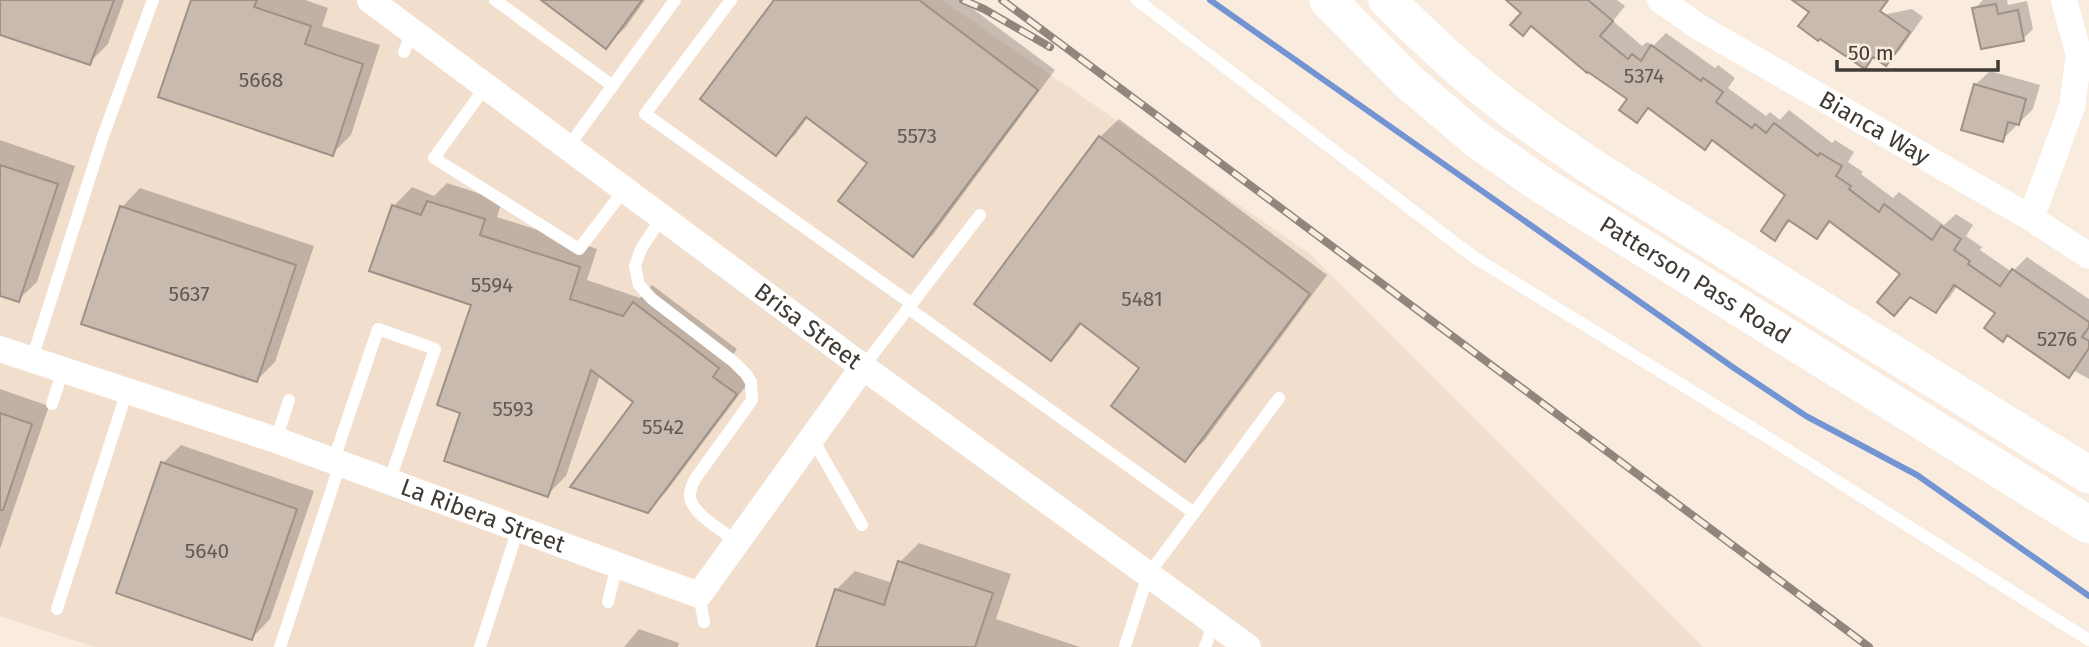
<svg xmlns="http://www.w3.org/2000/svg" width="2089" height="647" font-family="'Fira Sans',sans-serif">
  <style>
    .built { fill: #f2decd }
    .shadow { fill: #0003 }
    .lines { fill: none; stroke-linecap: round; stroke-linejoin: round }
    .stream { stroke: #7394d2; stroke-width: 6 }
    .building { fill: #c8baae; stroke: #9f9186; stroke-width: 2 }
    .service { stroke: #fff; stroke-width: 12 }
    .minor { stroke: #fff; stroke-width: 26 }
    .secondary { stroke: #fff; stroke-width: 37 }
    .rail-casing { stroke: #90867e; stroke-width: 8 }
    .rail { stroke: #faebdf; stroke-width: 5; stroke-dasharray: 16; stroke-linecap: butt }
    .labels { text-anchor: middle; stroke-width: 5; stroke-linejoin: round; paint-order: stroke }
    .number-label { font-size: 21px; fill: #625a53 }
    .street-label { font-size: 24px; fill: #403a35; stroke: #faebdf }
  </style>
  <rect width="100%" height="100%" fill="#faebdf"/>
  <polygon class="built" points="0,0 942,0 1310,254 1703,647 95,647 0,616"/>
  <g class="shadow">
    <polygon points="0,0 124,0 108,44 89,63 0,34"/>
    <polygon points="193,0 305,0 328,8 322,26 380,45 351,135 332,154"/>
    <polygon points="543,0 645,0 625,28 606,46"/>
    <polygon points="776,0 961,0 1055,70 932,236 913,255 869,162 808,117 795,135 776,153"/>
    <polygon points="1509,0 1617,0 1625,6 1613,21 1642,46 1647,42 1653,46 1666,33 1715,68 1718,65 1735,78 1728,88 1766,116 1770,112 1780,120 1789,110 1832,143 1835,140 1854,152 1848,162 1863,172 1861,174 1893,198 1899,192 1944,225 1956,214 1973,225 1966,236 1982,247 1980,250 2012,272 2027,257 2089,299 2089,379 2008,334 2003,339 1997,313 1958,285 1949,298 1936,311 1911,296 1894,314 1903,274 1832,221 1817,237 1791,220 1775,239 1787,194 1714,139 1705,147 1650,107 1636,121 1629,99"/>
    <polygon points="1795,0 1878,0 1882,15 1912,9 1923,17 1900,50 1886,64 1875,56 1864,67 1811,12"/>
    <polygon points="1983,0 2007,0 2008,5 2027,1 2033,29 2023,39 1974,9"/>
    <polygon points="1990,71 2040,85 2033,109 2002,140 1975,85"/>
    <polygon points="1119,119 1327,275 1204,441 1185,459 1141,367 1082,323 1069,341 1051,359 1100,137"/>
    <polygon points="0,140 75,166 37,282 18,300 0,294"/>
    <polygon points="447,183 502,201 497,217 597,249 587,280 640,298 652,285 737,349 731,358 754,375 666,492 647,511 635,402 600,375 566,476 548,494 462,412 473,304 394,206 412,187 434,196"/>
    <polygon points="140,188 314,246 275,362 257,380 122,207"/>
    <polygon points="0,389 49,406 0,549"/>
    <polygon points="181,445 314,491 270,619 252,638 163,463"/>
    <polygon points="919,543 1011,574 996,619 1080,647 818,647 837,589 855,571 893,583 900,562"/>
    <polygon points="639,629 679,643 678,647 624,647"/>
  </g>
  <g class="lines">
    <polyline class="stream" points="1210,0 1734,368 1806,416 1917,475 2089,596"/>
  </g>
  <g class="building">
    <polygon points="0,0 114,0 90,65 0,35"/>
    <polygon points="191,0 257,0 254,7 311,26 305,44 363,64 333,156 158,97"/>
    <polygon points="541,0 642,0 606,49"/>
    <polygon points="774,0 919,0 1038,90 913,257 838,201 867,163 806,117 776,156 700,99"/>
    <polygon points="1506,0 1588,0 1613,21 1600,36 1628,59 1632,54 1641,61 1651,45 1701,81 1703,78 1723,92 1716,102 1752,128 1755,124 1766,133 1774,123 1818,156 1820,153 1842,166 1836,176 1851,186 1849,189 1879,212 1884,204 1932,240 1941,226 1961,239 1954,250 1970,261 1968,264 2000,286 2012,269 2089,322 2089,327 2082,337 2089,341 2089,348 2069,378 2007,335 2003,342 1984,328 1995,313 1954,285 1936,313 1910,297 1894,316 1877,302 1900,274 1829,221 1817,239 1788,220 1775,241 1761,231 1785,195 1712,140 1705,150 1648,108 1637,123 1619,110 1627,99 1588,72 1587,73 1531,26 1523,36 1510,25 1521,13"/>
    <polygon points="1792,0 1888,0 1880,11 1910,32 1886,66 1873,57 1865,69 1820,39 1818,41 1798,26 1809,12"/>
    <polygon points="1996,4 1998,14 2018,10 2024,41 1981,49 1972,8"/>
    <polygon points="1974,84 2026,99 2019,125 2008,122 2003,142 1961,130"/>
    <polygon points="1099,136 1310,294 1185,462 1111,406 1139,368 1080,323 1051,361 974,304"/>
    <polygon points="0,165 58,184 19,302 0,296"/>
    <polygon points="427,201 485,219 480,235 580,267 570,299 623,316 633,302 719,368 713,377 737,394 648,513 570,487 633,402 591,370 548,497 444,461 460,413 437,405 471,305 369,271 392,205 421,215"/>
    <polygon points="120,206 296,265 257,382 81,324"/>
    <polygon points="0,413 32,424 3,510 0,510"/>
    <polygon points="161,462 297,509 252,640 116,593"/>
    <polygon points="898,561 993,593 975,647 816,647 835,589 884,605"/>
  </g>
  <g class="lines">
    <g class="service">
      <polyline points="495,0 613,86"/>
      <polyline points="731,0 645,114 912,304"/>
      <polyline points="1137,0 1475,258 1783,447 2089,640"/>
      <polyline points="404,52 412,32"/>
      <polyline points="486,86 434,158 579,249 625,189"/>
      <polyline points="568,147 675,0"/>
      <path d="M 662,217 L 641,249 L 635,266 L 639,285 L 652,299 L 734,362 L 746,374 L 751,382 L 752,400 L 695,479 C 692,486 688,493 691,501 C 696,516 725,532 737,542"/>
      <polyline points="908,308 1194,513"/>
      <polyline points="32,359 103,136 153,0"/>
      <polyline points="863,367 980,215"/>
      <polyline points="52,404 63,370"/>
      <polyline points="812,438 862,525"/>
      <polyline points="276,440 289,400"/>
      <polyline points="333,462 378,329 435,349 389,482"/>
      <polyline points="699,595 704,622"/>
      <polyline points="608,602 617,565"/>
      <polyline points="57,609 127,391"/>
      <polyline points="1125,646 1148,575 1279,398"/>
      <polyline points="280,647 340,464"/>
      <polyline points="480,647 518,529"/>
      <polyline points="1205,647 1214,622"/>
    </g>
    <g class="minor">
      <path id="s1" d="M 370,0 L 863,367 L 1248,647"/>
      <path id="s2" d="M 1660,0 L 1699,27 L 2031,218 L 2089,256"/>
      <polyline points="2031,218 2072,107 2079,55 2064,0"/>
      <path id="s3" d="M 0,349 L 276,440 L 699,595 L 863,367"/>
    </g>
    <g class="secondary">
      <path id="s4" d="M 1328,0 L 1409,82 L 1475,138 L 1539,183 L 2089,525"/>
      <path d="M 1387,0 C 1418,30 1449,61 1483,88 C 1521,119 1561,146 1601,173 L 2089,475"/>
    </g>
    <g class="rail-casing">
      <g id="rail">
        <polyline points="963,0 984,9 1050,47"/>
        <polyline points="1002,0 1869,647"/>
      </g>
    </g>
    <use href="#rail" class="rail"/>
  </g>
  <g class="labels">
    <g class="number-label">
      <text x="1644" y="83">5374</text>
      <text x="261" y="87">5668</text>
      <text x="917" y="143">5573</text>
      <text x="492" y="292">5594</text>
      <text x="189" y="301">5637</text>
      <text x="1142" y="306">5481</text>
      <text x="2057" y="346">5276</text>
      <text x="513" y="416">5593</text>
      <text x="663" y="434">5542</text>
      <text x="207" y="558">5640</text>
    </g>
    <g class="street-label">
      <text dy="8" stroke="none"><textPath href="#s2" startOffset="250">Bianca Way</textPath></text>
      <text dy="8" stroke="none"><textPath href="#s4" startOffset="464">Patterson Pass Road</textPath></text>
      <text dy="8" stroke="none"><textPath href="#s1" startOffset="546">Brisa Street</textPath></text>
      <text dy="8" stroke="none"><textPath href="#s3" startOffset="511">La Ribera Street</textPath></text>
    </g>
  </g>
  <path d="M1837 60v10h161v-10" fill="none" stroke="#403a35" stroke-width="3.5"/>
  <text x="1848" y="60" font-size="21" fill="#403a35" stroke="#faebdf" stroke-width="5" paint-order="stroke">50 m</text>
</svg>
